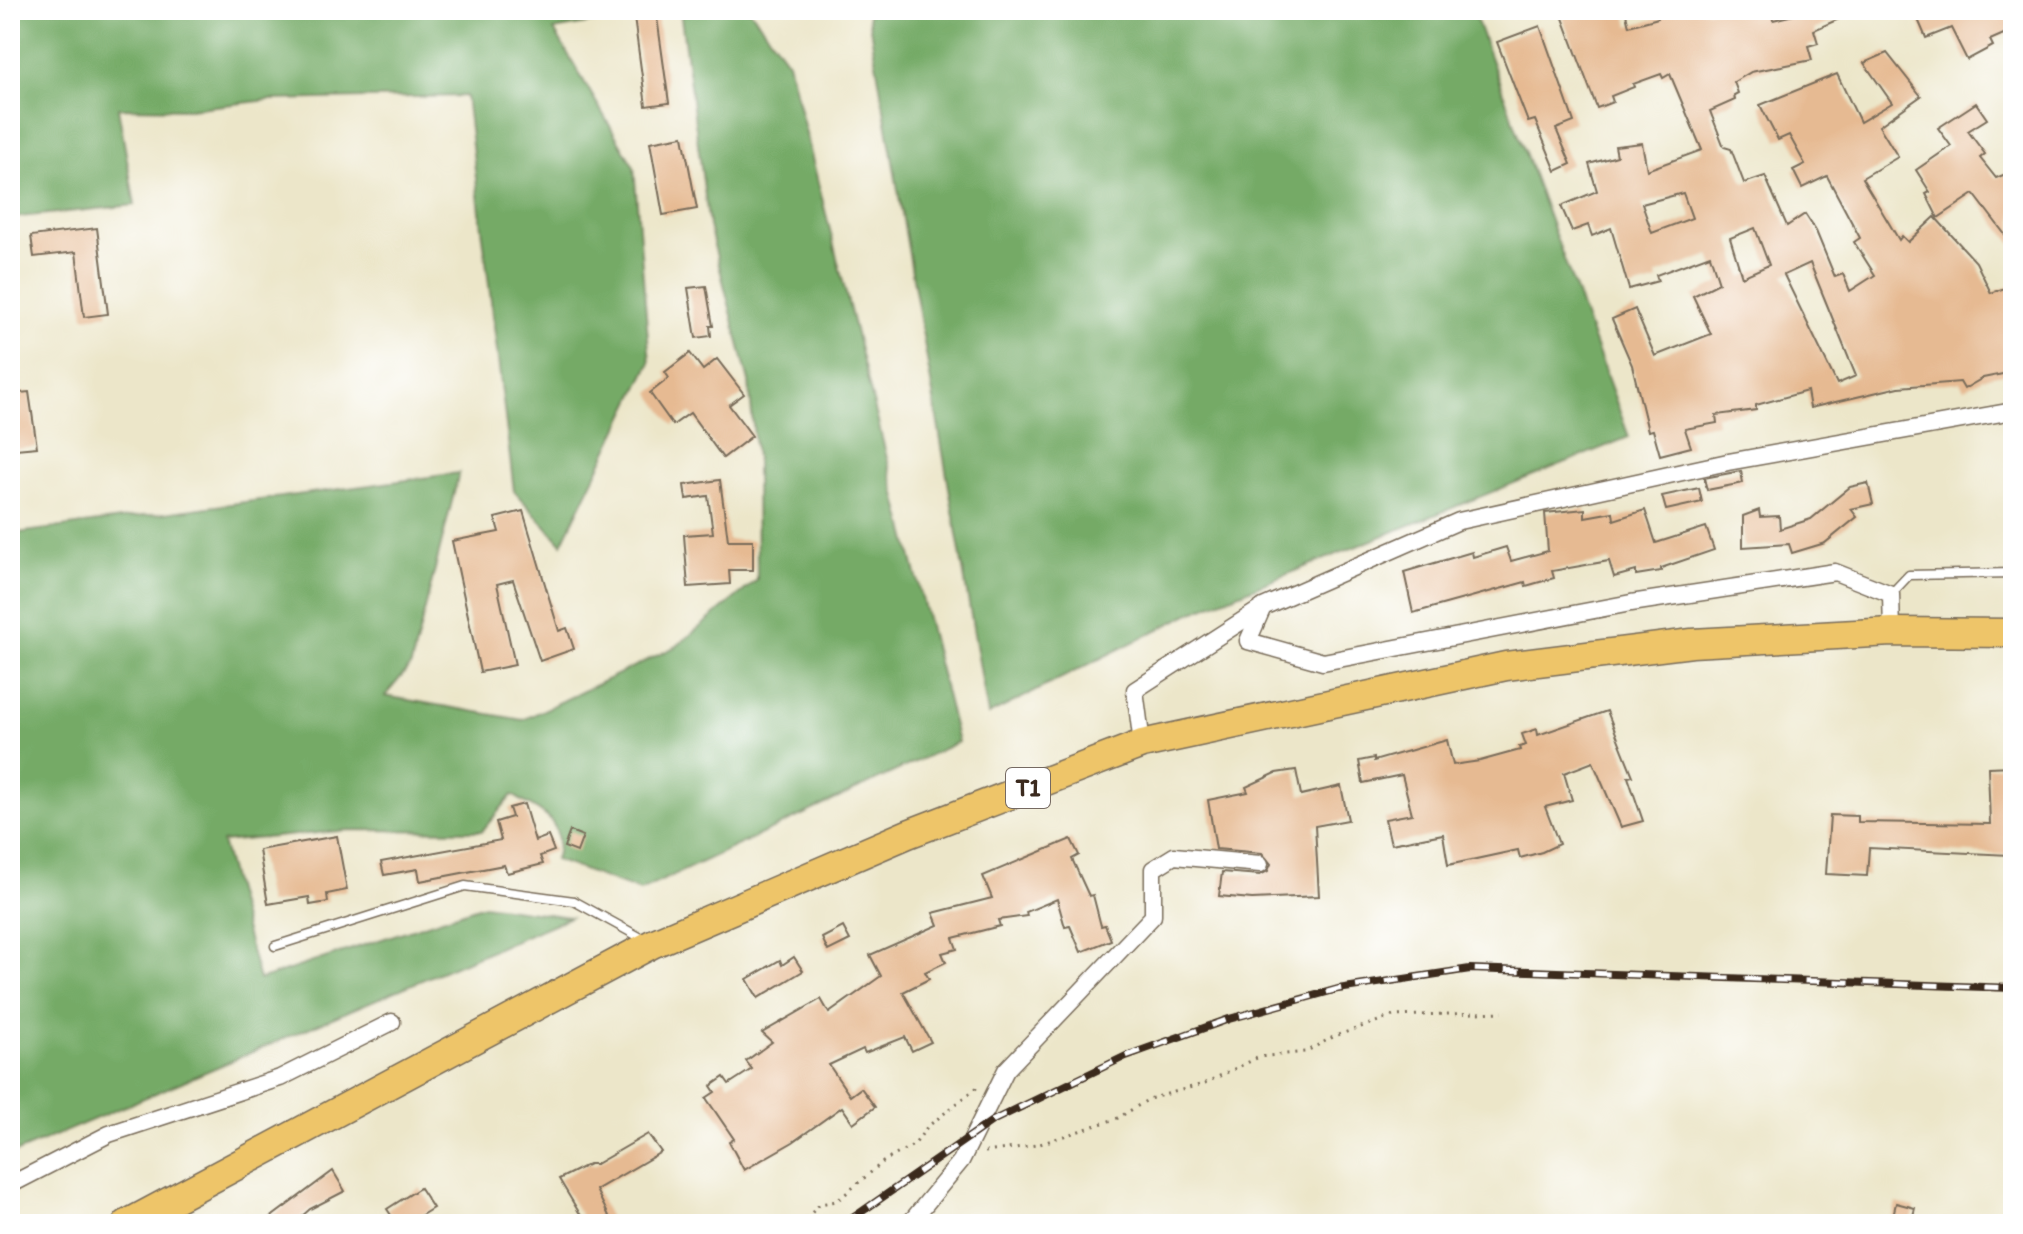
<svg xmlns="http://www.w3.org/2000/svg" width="2023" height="1234" font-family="Itim,sans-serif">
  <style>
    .forest { fill: #74aa66; stroke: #586a42; stroke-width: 2 }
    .building { fill: #e6ba92; fill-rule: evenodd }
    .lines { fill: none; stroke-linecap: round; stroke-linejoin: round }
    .service-casing { stroke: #796c5a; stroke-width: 11 }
    .minor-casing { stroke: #796c5a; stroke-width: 19 }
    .trunk-casing { stroke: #796c5a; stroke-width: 31 }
    .path { stroke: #796c5a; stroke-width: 3; stroke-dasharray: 2 6; stroke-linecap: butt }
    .service { stroke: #fff; stroke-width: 8 }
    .minor { stroke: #fff; stroke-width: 16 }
    .trunk { stroke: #eec569; stroke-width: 28 }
    .rail-casing { stroke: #3b2a1e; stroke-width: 8 }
    .rail { stroke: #fff; stroke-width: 5; stroke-dasharray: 15; stroke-linecap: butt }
    .labels { text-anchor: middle; stroke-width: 7; stroke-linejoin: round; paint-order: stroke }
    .shield { fill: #fff; stroke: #766a62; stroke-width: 2 }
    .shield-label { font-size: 24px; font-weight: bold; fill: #3b2a1e }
  </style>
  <rect width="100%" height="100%" fill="#fff"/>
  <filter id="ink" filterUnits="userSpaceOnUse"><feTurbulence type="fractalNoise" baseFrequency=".0125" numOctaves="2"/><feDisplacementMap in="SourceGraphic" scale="16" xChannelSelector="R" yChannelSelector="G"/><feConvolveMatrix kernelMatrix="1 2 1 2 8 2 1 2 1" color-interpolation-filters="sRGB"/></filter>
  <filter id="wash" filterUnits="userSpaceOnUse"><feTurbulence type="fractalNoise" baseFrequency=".006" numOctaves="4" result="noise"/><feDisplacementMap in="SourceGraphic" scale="32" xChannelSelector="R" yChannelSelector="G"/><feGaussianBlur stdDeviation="1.8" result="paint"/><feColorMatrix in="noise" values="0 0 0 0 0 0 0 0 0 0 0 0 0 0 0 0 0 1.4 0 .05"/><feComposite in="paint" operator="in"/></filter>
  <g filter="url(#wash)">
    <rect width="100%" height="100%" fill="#ece6c9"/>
    <g class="forest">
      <polygon points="10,10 659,10 554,30 634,167 650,363 562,544 514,491 466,96 269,100 189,109 118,108 135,205 10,218"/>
      <path d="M 680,10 L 750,10 L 788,62 L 958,742 L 640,891 L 555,860 C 567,820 542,813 512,795 L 482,831 L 350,830 L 222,842 L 259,980 L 484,905 L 570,917 L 10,1155 L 10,534 L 459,473 L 411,665 L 385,696 L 523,720 L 677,646 L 757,580 L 756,459 L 749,382 L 709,226 Z"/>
      <polygon points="867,10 1473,10 1629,437 1193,612 988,715"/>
    </g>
    <g id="blocks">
      <g class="building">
        <polygon points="633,10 656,10 669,103 646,106"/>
        <path d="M 1560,10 L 1625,10 L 1629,26 L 1658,18 L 1657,10 L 1771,10 L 1773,20 L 1814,10 L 1859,10 L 1814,30 L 1818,43 L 1808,46 L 1812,60 L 1751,72 L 1734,82 L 1738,93 L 1734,95 L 1735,100 L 1710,111 L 1724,147 L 1731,149 L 1744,183 L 1765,176 L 1787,226 L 1805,214 L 1816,231 L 1835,277 L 1843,274 L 1850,291 L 1875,275 L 1854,242 L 1860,238 L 1827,176 L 1802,188 L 1793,170 L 1805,164 L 1789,135 L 1778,140 L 1760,105 L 1837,74 L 1860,122 L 1892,103 L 1864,63 L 1887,53 L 1921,96 L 1879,126 L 1898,157 L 1862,178 L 1899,240 L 1902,236 L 1908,242 L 1935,217 L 1976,262 L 1991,293 L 2013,285 L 2013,372 L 1983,378 L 1964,389 L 1960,382 L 1899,387 L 1810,408 L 1807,391 L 1756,405 L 1756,410 L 1716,415 L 1717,423 L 1685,429 L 1691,447 L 1660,455 L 1653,430 L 1648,431 L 1632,365 L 1612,319 L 1635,309 L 1655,356 L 1711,334 L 1693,296 L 1719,283 L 1710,255 L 1656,275 L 1658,281 L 1629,289 L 1611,228 L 1592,236 L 1588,225 L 1572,231 L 1561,206 L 1597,191 L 1589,164 L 1617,156 L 1615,146 L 1642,143 L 1647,170 L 1702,150 L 1670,74 L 1663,78 L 1661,74 L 1633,84 L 1634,87 L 1611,96 L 1613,102 L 1597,108 ZM 1683,193 L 1692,218 L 1652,233 L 1642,204 ZM 1755,228 L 1769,265 L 1742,277 L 1730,238 ZM 1810,263 L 1856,376 L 1837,384 L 1784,275 Z"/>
        <polygon points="1936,10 2005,10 2013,30 1990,40 1993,46 1967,60 1951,28 1926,38 1917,17"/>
        <polygon points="1540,26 1574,122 1556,129 1571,164 1556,171 1535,120 1528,122 1497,42"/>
        <polygon points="1976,103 1987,119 1968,131 1985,154 1980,158 1996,178 2013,171 2013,245 1974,194 1938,218 1926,194 1930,192 1916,170 1951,146 1938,128"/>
        <polygon points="683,136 697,209 663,215 650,142"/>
        <polygon points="97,228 108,314 84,317 76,252 34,257 31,236"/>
        <polygon points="706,286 713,326 710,326 711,336 696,338 688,288"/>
        <polygon points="690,353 703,370 717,359 744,394 729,405 752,436 723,458 690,413 673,425 650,393 669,378 665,372"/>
        <polygon points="29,392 37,447 16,449 10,394"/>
        <polygon points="1741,471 1743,483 1707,490 1704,478"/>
        <polygon points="720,480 728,540 753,540 753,570 729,570 730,584 688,587 684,535 713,533 708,496 686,499 684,485"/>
        <polygon points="1868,483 1873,504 1851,509 1857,517 1825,543 1792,553 1789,544 1743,547 1743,516 1759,510 1760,517 1779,516 1780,529 1811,519 1850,487"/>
        <polygon points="1699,488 1702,502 1666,510 1662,496"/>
        <polygon points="1585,509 1585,517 1613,512 1614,520 1645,510 1656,543 1706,527 1714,550 1661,568 1661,571 1636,575 1636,571 1614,577 1609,561 1552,571 1554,578 1526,586 1525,582 1413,613 1404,572 1472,552 1473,557 1506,547 1511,561 1548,551 1545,513"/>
        <polygon points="523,511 559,631 567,628 574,649 540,661 513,580 497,584 515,665 480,672 452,541 499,532 495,518"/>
        <polygon points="1607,711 1633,776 1628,777 1643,821 1621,827 1593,762 1564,773 1572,800 1545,807 1559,844 1542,852 1520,858 1518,850 1448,865 1443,834 1391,844 1385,819 1412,814 1402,775 1363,783 1359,761 1374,758 1374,761 1447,740 1453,765 1480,761 1520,750 1519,747 1526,745 1522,734 1537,729 1538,735"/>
        <polygon points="2013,766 2009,855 1869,848 1867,876 1826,874 1830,815 1858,816 1858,822 1990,824 1988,767"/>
        <polygon points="1296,770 1301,795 1341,786 1348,820 1315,826 1319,896 1252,899 1219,896 1222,872 1260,875 1268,871 1271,864 1262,853 1216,849 1208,800 1248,792 1246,787 1276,773"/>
        <polygon points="524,804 535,841 548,836 554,851 540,856 543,864 507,873 504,865 420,881 418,869 384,875 381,862 501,840 496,822 512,817 509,808"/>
        <polygon points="570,831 583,836 577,852 564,847"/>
        <polygon points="337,836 347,890 327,894 328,902 310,905 309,897 268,904 259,850"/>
        <polygon points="1071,839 1079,855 1072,859 1089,896 1093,895 1101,926 1105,925 1111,940 1081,952 1070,926 1065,927 1057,899 1026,912 1027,916 998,920 1000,926 953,938 957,949 942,953 946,962 925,972 929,979 903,992 931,1042 912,1051 905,1037 865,1053 863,1049 829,1065 850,1096 861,1088 875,1107 853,1123 842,1107 793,1142 744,1170 729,1142 734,1139 706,1098 715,1092 711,1086 724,1077 729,1084 752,1069 746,1061 772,1042 762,1033 821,999 829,1013 881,976 870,955 938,925 933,913 992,898 983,876"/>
        <polygon points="843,927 850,940 828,951 822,938"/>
        <polygon points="794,957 803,971 758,998 747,979 780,960 782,965"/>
        <polygon points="648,1134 661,1152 596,1190 613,1224 586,1224 559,1179 589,1164 596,1164"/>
        <polygon points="333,1171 345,1191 310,1209 293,1224 262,1224"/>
        <polygon points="420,1188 433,1208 407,1224 397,1224 387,1209"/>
        <polygon points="1896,1203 1915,1208 1911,1224 1892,1220"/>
      </g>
    </g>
  </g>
  <g filter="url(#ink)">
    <use href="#blocks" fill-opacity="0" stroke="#796c5a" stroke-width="2"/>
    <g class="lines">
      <g class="service-casing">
        <g id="service">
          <polyline points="1891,594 1909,575 2013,573"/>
          <polyline points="275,946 465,886 574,901 645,940"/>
        </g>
      </g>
      <g class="minor-casing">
        <g id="minor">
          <polyline points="1892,632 1891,594 1835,572 1631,603 1323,662 1248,641 1263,607 1459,521 1728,462 2013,411"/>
          <polyline points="1142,744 1135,690 1262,608"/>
          <polyline points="10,1185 109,1134 280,1078 392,1022"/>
          <polyline points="909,1224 961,1161 1006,1070 1153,916 1153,869 1174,856 1260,864"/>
        </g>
      </g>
      <g class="trunk-casing">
        <polyline id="trunk" points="127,1224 652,944 908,834 1142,744 1506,666 1692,643 1892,632 2013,633"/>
      </g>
      <g class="path">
        <polyline points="985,1152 1037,1145 1118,1118 1149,1099 1203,1084 1259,1057 1305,1052 1335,1036 1393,1016 1503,1012"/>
        <polyline points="801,1224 820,1204 837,1201 883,1162 915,1144 927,1127 979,1086"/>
      </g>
      <use href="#service" class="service"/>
      <use href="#minor" class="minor"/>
      <use href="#trunk" class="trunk"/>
      <g class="rail-casing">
        <polyline id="rail" points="844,1224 992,1121 1126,1056 1229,1019 1338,989 1470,969 2013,988"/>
      </g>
      <use href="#rail" class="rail"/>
    </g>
  </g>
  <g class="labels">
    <rect class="shield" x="1006" y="768" width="44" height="40" rx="6"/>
    <g class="shield-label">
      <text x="1028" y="796">T1</text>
    </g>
  </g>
  <rect width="2023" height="1234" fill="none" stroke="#fff" stroke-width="40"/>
</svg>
